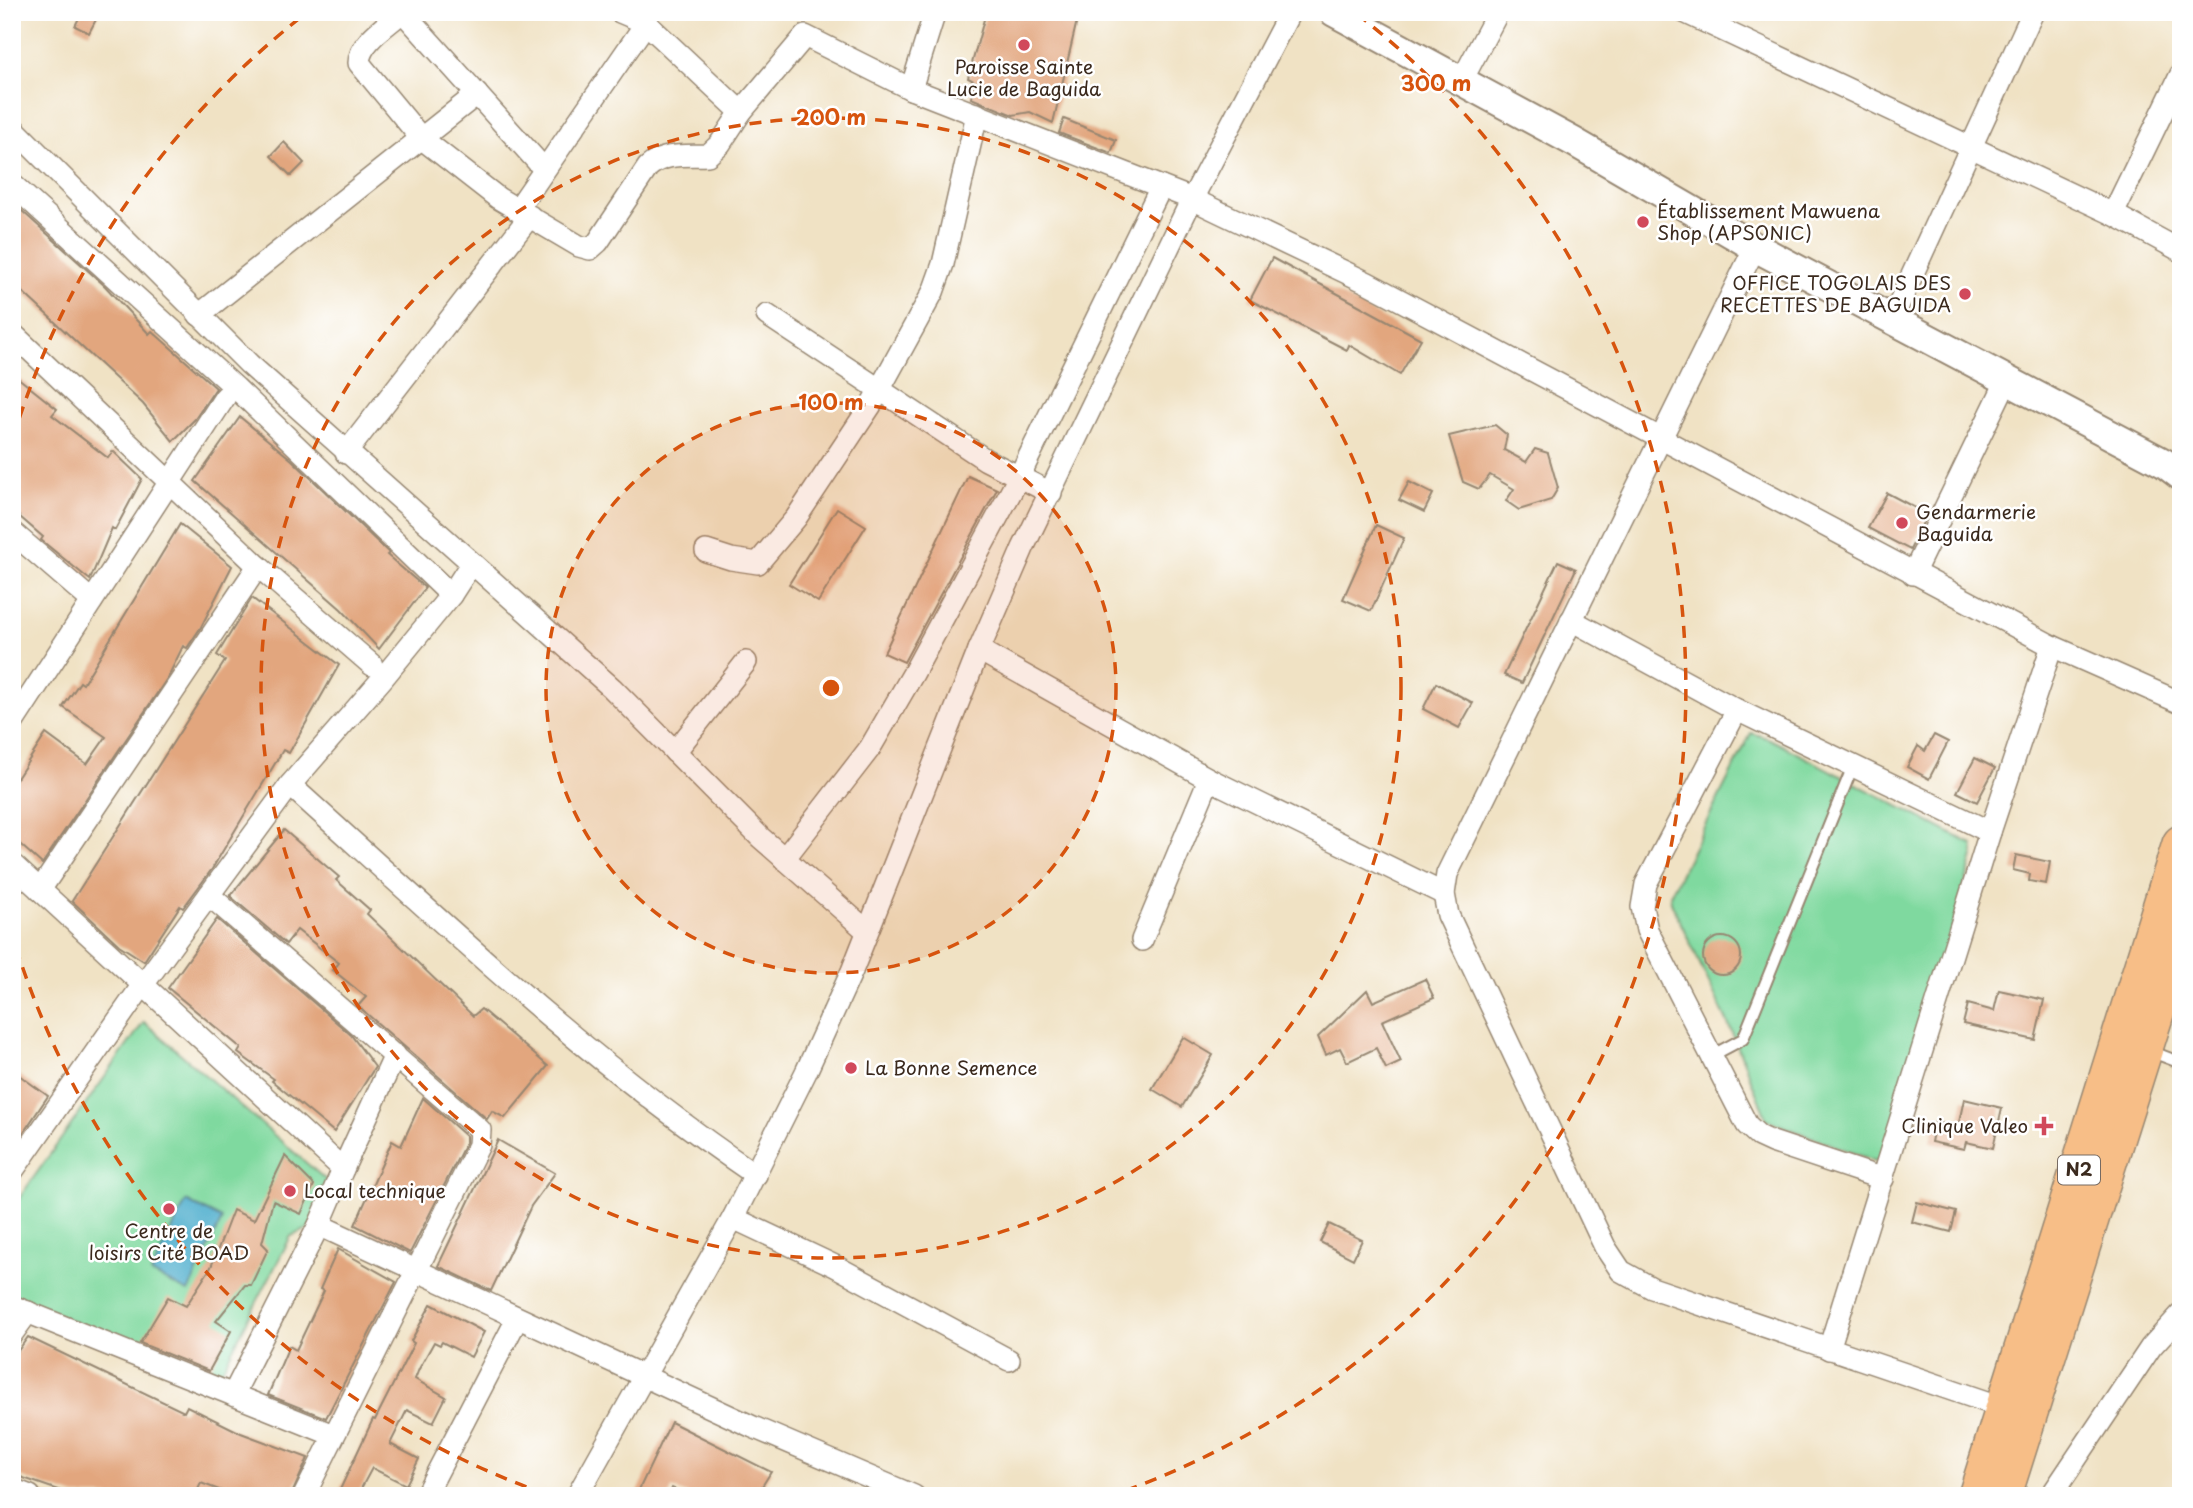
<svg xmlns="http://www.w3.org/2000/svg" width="2193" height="1508" font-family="'Playpen Sans',sans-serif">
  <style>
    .green { fill: #7fd99f; stroke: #5d825e; stroke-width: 2 }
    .water { fill: #50afce; stroke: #466c76; stroke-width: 2 }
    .building { fill: #e2a67e }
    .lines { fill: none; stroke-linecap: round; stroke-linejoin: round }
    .service-casing { stroke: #968671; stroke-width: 14 }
    .minor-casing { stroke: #968671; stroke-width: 24 }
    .tertiary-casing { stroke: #968671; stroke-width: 32 }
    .trunk-casing { stroke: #968671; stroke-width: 40 }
    .service { stroke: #fff; stroke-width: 10 }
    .minor { stroke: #fff; stroke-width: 21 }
    .tertiary { stroke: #fff; stroke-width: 28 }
    .trunk { stroke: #f7be87; stroke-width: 37 }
    .ring { fill: none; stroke: #d7540e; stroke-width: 3.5; stroke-dasharray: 12 9 }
    .poi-dot { fill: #d1495b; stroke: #fff; stroke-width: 2.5 }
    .labels { text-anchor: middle; stroke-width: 5; stroke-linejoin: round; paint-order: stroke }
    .shield { fill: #fff; stroke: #766a62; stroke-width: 2 }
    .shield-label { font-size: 18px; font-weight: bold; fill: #3b2a1e }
    .poi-label { font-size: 19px; fill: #3b2a1e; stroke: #fff; text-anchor: start }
    .centre { fill: #d7540e; stroke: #fff; stroke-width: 3.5 }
    .ring-label { font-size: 21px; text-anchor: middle; font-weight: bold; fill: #d7540e; stroke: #fff; stroke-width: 5; stroke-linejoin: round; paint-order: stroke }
  </style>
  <rect width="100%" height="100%" fill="#fff"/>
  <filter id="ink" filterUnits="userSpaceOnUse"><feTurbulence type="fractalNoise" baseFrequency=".0143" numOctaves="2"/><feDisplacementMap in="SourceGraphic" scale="14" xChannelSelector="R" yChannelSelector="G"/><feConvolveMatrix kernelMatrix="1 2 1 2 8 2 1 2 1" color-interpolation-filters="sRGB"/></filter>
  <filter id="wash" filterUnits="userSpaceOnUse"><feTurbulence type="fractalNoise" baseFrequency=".00686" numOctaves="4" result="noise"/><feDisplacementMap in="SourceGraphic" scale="28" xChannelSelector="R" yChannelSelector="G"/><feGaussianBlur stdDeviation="1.57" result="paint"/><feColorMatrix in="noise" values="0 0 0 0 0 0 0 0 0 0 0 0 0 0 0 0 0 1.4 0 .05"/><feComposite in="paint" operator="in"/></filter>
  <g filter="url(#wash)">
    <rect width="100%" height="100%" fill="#f0e2c4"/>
    <g class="green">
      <polygon points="1751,733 1770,739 1973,845 1974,853 1887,1157 1875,1161 1767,1120 1731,1030 1671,902 1670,895"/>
      <polygon points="144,1022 326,1180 313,1227 291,1236 216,1381 12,1296 12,1208"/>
    </g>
    <polygon class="water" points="186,1201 222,1219 188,1292 151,1273"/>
    <g id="blocks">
      <g class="building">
        <polygon points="82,12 100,12 89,33 75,26"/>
        <polygon points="986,12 1079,12 1053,123 1030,112 1013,115 971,98 976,82 968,78"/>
        <polygon points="1064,119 1116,140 1111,153 1059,133"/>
        <polygon points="284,142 304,163 291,176 271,156"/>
        <polygon points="12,202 105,286 149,334 152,331 216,388 195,419 173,441 143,404 12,282"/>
        <polygon points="1272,258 1421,339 1400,375 1349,345 1347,350 1250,300"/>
        <polygon points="12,373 57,409 52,415 108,458 113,451 142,479 115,530 112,528 90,580 41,540 43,537 12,510"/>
        <polygon points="240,417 292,460 389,553 387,555 425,588 379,649 341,609 195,481"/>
        <polygon points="1495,425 1507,435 1504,450 1526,462 1535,449 1548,453 1558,488 1551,500 1519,510 1506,501 1514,489 1490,475 1479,489 1463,482 1449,436"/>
        <polygon points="968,476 997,489 904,662 884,653"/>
        <polygon points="1409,482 1433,494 1424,512 1399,500"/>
        <polygon points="1887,493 1927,514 1910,550 1868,528"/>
        <polygon points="837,508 866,526 818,602 789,584"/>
        <polygon points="180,524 232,566 201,627 187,648 183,646 168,677 42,864 12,837 12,786 46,734 87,764 106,737 63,707 80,682 83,684"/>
        <polygon points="1376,525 1404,538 1371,611 1343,599"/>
        <polygon points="1558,561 1576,569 1522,683 1504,675"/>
        <polygon points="252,598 339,665 289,753 283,750 212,869 183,908 180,906 144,961 119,945 72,901 225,661 217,655"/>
        <polygon points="1436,683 1473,703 1459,728 1423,709"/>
        <polygon points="1934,735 1948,742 1929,779 1907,767 1918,746 1925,751"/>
        <polygon points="1975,758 1995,768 1977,802 1957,792"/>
        <polygon points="284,830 339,877 336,880 370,910 367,914 473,1016 481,1009 548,1066 505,1118 492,1111 487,1119 358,1006 366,997 333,970 339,963 297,930 286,944 230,896"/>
        <polygon points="2016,855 2050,862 2046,884 2029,881 2030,874 2013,870"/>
        <polygon points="217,919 351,1035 375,1067 334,1132 272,1081 274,1079 238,1053 241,1048 168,988"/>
        <circle cx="1722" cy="956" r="19"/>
        <polygon points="1425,979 1434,998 1382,1021 1401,1062 1386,1069 1376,1048 1347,1062 1340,1048 1326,1055 1318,1037 1367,990 1373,1002"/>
        <polygon points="1999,990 2044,1000 2035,1040 1963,1024 1968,1004 1994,1011"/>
        <polygon points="1183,1037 1213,1055 1182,1107 1152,1089"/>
        <polygon points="12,1070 48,1096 21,1136 12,1130"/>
        <polygon points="423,1098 466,1136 466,1142 410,1253 355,1225 392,1141 401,1146"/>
        <polygon points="1964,1099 2002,1108 1993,1148 1966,1142 1964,1149 1931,1142 1935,1122 1958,1127"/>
        <polygon points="498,1140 555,1173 531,1206 491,1291 438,1266"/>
        <polygon points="285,1156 314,1185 301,1214 273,1201 262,1243 268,1249 251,1285 245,1285 216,1321 231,1331 209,1371 140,1343 168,1297 186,1306 211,1267 233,1210 254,1220"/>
        <polygon points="1917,1202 1956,1212 1951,1232 1912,1222"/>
        <polygon points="1329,1224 1362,1240 1353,1259 1320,1242"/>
        <polygon points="338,1249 396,1282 326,1418 268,1395 289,1346 296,1350 324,1291 320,1289"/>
        <polygon points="431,1304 484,1332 471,1357 442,1342 440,1345 434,1342 419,1369 415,1379 446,1397 433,1423 407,1410 390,1444 419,1459 406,1485 372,1468 357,1496 337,1496 373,1419 375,1420 414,1343 411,1341"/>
        <polygon points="28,1337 184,1412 187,1406 241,1433 308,1458 291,1496 235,1496 201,1483 195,1496 75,1496 12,1474 12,1359"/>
        <polygon points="671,1422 771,1472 756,1496 691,1496 672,1488 669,1496 636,1496"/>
      </g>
    </g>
  </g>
  <g filter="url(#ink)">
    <use href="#blocks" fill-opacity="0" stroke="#968671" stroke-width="2"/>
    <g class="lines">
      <g class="service-casing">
        <g id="service">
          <polyline points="2150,1051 2181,1063"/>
          <polyline points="1711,1056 1743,1039 1853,766"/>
        </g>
      </g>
      <g class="minor-casing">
        <g id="minor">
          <path d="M 402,12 C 388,25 359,42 359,63 L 421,138 L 498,198 L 579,246 L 590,249 L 598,242 L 648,167 C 665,152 686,156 708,155 L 720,144 L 741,112 L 805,36 L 911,89 L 1192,199 L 1368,283 L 2052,646 L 2181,703"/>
          <polyline points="403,12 544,169"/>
          <polyline points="620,12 646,23 741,112"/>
          <polyline points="1684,12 2113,214 2181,251"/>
          <polyline points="1462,80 1498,12"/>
          <polyline points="911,89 935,12"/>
          <polyline points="12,127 249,364 612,688 761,838 867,931"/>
          <polyline points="12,184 236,388 451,595"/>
          <polyline points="517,210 646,23"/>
          <polyline points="2113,214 2181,74"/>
          <polyline points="1755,247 1447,874 1444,894 1448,915 1605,1247 1621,1271 1652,1288 2005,1408"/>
          <polyline points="199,315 477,94"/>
          <polyline points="767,315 986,460 1051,493"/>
          <polyline points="1891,321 2033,12"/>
          <polyline points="12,333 258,566 372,665"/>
          <polyline points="346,453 530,216"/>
          <polyline points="12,532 92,601"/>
          <polyline points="706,551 731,559 758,563 796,518 871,405 933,292 943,264 977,114"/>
          <polyline points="1913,574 2006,382"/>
          <polyline points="1571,620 1737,710 1990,832"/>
          <polyline points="979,650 1209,779 1444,894"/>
          <polyline points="1737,710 1646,884 1642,907 1647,930 1747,1125 1759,1136 1772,1142 1883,1179"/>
          <polyline points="12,724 225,397"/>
          <polyline points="675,752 746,662"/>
          <path d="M 290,785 C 440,920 587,1061 756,1175"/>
          <polyline points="784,859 870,748 913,674 1019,477 1161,187"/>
          <polyline points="12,864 343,1169 319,1225 233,1395"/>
          <polyline points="40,890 258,566"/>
          <polyline points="209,895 480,1130 479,1145 304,1496"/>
          <polyline points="1142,940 1209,779"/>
          <polyline points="343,1169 395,1055"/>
          <polyline points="12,1172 142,986 290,785 383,678 451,595 471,564"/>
          <polyline points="733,1218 835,1266 1009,1360"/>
          <polyline points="319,1225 753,1427 914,1496"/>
          <polyline points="12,1306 333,1435"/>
          <polyline points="12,1334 28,1312"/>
          <polyline points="1829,1349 1990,832 2052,646"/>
          <polyline points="12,1489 30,1496"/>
          <polyline points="425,1496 517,1319"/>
          <polyline points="577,1496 733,1218 806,1072 852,971 979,650 1023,548 1192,199 1290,12"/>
          <polyline points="2051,1496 2151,1347 2181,1314"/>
        </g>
      </g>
      <g class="tertiary-casing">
        <polyline id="tertiary" points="1334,12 1574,142 1755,247 2164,463 2181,476"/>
      </g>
      <g class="trunk-casing">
        <g id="trunk">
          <polyline points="2006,1485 2181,931"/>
          <polyline points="1977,1496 2181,844"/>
        </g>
      </g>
      <use href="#service" class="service"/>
      <use href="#minor" class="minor"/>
      <use href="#tertiary" class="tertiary"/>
      <use href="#trunk" class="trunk"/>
    </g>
  </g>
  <circle cx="831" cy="688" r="285" fill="#d7540e" fill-opacity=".12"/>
  <g class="ring">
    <circle cx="831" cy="688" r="285"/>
    <circle cx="831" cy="688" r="570"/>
    <path d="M546 1494A855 855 0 0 1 13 938M13 438A855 855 0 0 1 305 14M1357 14A855 855 0 0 1 1116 1494"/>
  </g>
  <g class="poi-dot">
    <circle cx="1024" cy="45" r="7"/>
    <circle cx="1643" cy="222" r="7"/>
    <circle cx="1965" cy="294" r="7"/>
    <circle cx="1902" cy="523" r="7"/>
    <circle cx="851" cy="1068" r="7"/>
    <path d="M2040.5 1115.5h7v7h7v7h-7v7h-7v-7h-7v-7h7z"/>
    <circle cx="290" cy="1191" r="7"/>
    <circle cx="169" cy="1209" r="7"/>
  </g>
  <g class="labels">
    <rect class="shield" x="2058" y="1155.5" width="42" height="29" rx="5"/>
    <g class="shield-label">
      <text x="2079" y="1176">N2</text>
    </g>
    <g class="poi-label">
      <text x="1024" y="74" text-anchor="middle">Paroisse Sainte<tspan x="1024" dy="22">Lucie de Baguida</tspan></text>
      <text x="1657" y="218">Établissement Mawuena<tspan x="1657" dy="22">Shop (APSONIC)</tspan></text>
      <text x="1951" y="290" text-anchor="end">OFFICE TOGOLAIS DES<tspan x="1951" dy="22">RECETTES DE BAGUIDA</tspan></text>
      <text x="1916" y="519">Gendarmerie<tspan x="1916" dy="22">Baguida</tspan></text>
      <text x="865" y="1075">La Bonne Semence</text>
      <text x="2028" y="1133" text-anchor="end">Clinique Valeo</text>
      <text x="304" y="1198">Local technique</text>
      <text x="169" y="1238" text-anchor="middle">Centre de<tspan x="169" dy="22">loisirs Cité BOAD</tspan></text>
    </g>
  </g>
  <circle cx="831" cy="688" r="10" class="centre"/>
  <g class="ring-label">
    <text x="1436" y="91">300 m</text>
    <text x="831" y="125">200 m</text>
    <text x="831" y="410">100 m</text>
  </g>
  <rect width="2193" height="1508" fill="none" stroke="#fff" stroke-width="42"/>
</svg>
